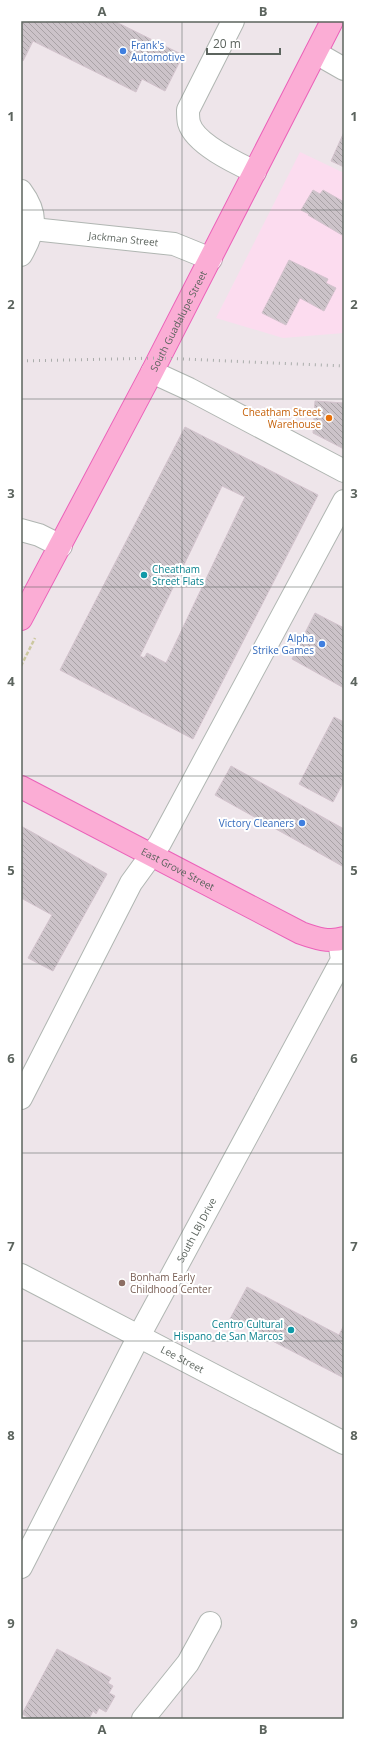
<svg xmlns="http://www.w3.org/2000/svg" width="365" height="1740" font-family="'Open Sans',sans-serif">
  <style>
    .commercial { fill: #fcdcef }
    .building { fill: url(#building-back-hatch); stroke: #d3c3cd; fill-rule: evenodd }
    .lines { fill: none; stroke-linecap: round; stroke-linejoin: round }
    .minor-casing { stroke: #b0b6b2; stroke-width: 24 }
    .major-casing { stroke: #eb61b9; stroke-width: 24 }
    .path { stroke: #ccc8a0; stroke-width: 2.5; stroke-dasharray: 4 2; stroke-linecap: butt }
    .minor { stroke: #fff; stroke-width: 22 }
    .major { stroke: #fbadd5; stroke-width: 22 }
    .rail { stroke: #aaadab; stroke-width: 3; stroke-dasharray: 1 5; stroke-linecap: butt }
    .grid { fill: none; stroke: #5c645e; stroke-width: 1; stroke-opacity: 0.55 }
    .shop-dot { fill: #3f7fe0; stroke: #fff; stroke-width: 1.5 }
    .food-dot { fill: #e8710a; stroke: #fff; stroke-width: 1.5 }
    .culture-dot { fill: #0f9aa8; stroke: #fff; stroke-width: 1.5 }
    .education-dot { fill: #8d6e63; stroke: #fff; stroke-width: 1.5 }
    .labels { text-anchor: middle; stroke-width: 4; stroke-linejoin: round; paint-order: stroke }
    .shop-label { font-size: 10px; fill: #366cbe; stroke: #fff; text-anchor: end }
    .street-label { font-size: 10px; fill: #5c645e; stroke: #fff }
    .food-label { font-size: 10px; fill: #c56008; stroke: #fff; text-anchor: end }
    .culture-label { font-size: 10px; fill: #0d838f; stroke: #fff; text-anchor: start }
    .education-label { font-size: 10px; fill: #785e54; stroke: #fff; text-anchor: start }
    .neatline { fill: none; stroke: #5c645e; stroke-width: 1.5 }
    .grid-label { font-size: 13px; text-anchor: middle; font-weight: bold; fill: #5c645e }
  </style>
  <defs>
    <pattern id="building-back-hatch" width="6" height="6" patternUnits="userSpaceOnUse"><rect width="6" height="6" fill="#ccc3c9"/><path d="M-1 5l2 2M0 0l6 6M5-1l2 2" fill="none" stroke="#a9a2a6"/></pattern>
  </defs>
  <rect width="100%" height="100%" fill="#eee5ea"/>
  <polygon class="commercial" points="300,152 344,173 344,333 283,338 216,318"/>
  <g class="building">
    <polygon points="21,21 114,21 183,55 165,91 142,79 136,92 33,41 23,61 21,60"/>
    <polygon points="344,132 344,167 331,161"/>
    <polygon points="313,190 320,194 323,190 344,202 344,231 342,235 308,215 309,214 301,210"/>
    <polygon points="289,260 328,279 326,283 336,288 324,311 300,298 286,325 262,313"/>
    <polygon points="315,401 344,403 344,449 313,433"/>
    <path d="M 185,427 L 318,495 L 193,739 L 60,670 ZM 222,486 L 245,497 L 166,663 L 147,653 L 144,658 L 140,656 Z"/>
    <polygon points="315,613 344,628 344,688 292,659"/>
    <polygon points="334,717 344,722 344,781 333,802 299,784"/>
    <polygon points="231,766 344,829 344,867 215,795"/>
    <polygon points="21,826 107,874 53,971 28,958 52,915 21,898"/>
    <polygon points="247,1287 339,1335 344,1325 344,1378 230,1319"/>
    <polygon points="57,1649 111,1678 108,1683 113,1686 109,1693 115,1696 106,1712 99,1708 96,1714 93,1711 89,1719 32,1719 22,1714"/>
  </g>
  <g class="lines">
    <g class="minor-casing">
      <g id="minor">
        <path d="M 233,21 L 188,110 C 188,114 188,119 189,123 C 195,144 236,163 255,172"/>
        <polyline points="316,53 344,69"/>
        <path d="M 21,191 C 39,215 35,230 21,255"/>
        <path id="s1" d="M 33,229 L 174,244 L 211,259"/>
        <polyline points="152,372 189,389 344,471"/>
        <polyline points="21,530 39,535 61,546"/>
        <polyline points="21,1098 131,883 160,843 344,501"/>
        <path id="s2" d="M 21,1275 L 344,1443"/>
        <path id="s3" d="M 21,1567 L 139,1336 L 342,960 L 339,940"/>
        <polyline points="143,1719 188,1663 210,1623"/>
      </g>
    </g>
    <g class="major-casing">
      <g id="major">
        <path id="s4" d="M 21,619 L 152,372 L 332,21"/>
        <path id="s5" d="M 21,787 L 301,933 C 315,938 329,943 344,938"/>
      </g>
    </g>
    <polyline class="path" points="21,666 35,638"/>
    <use href="#minor" class="minor"/>
    <use href="#major" class="major"/>
    <polyline class="rail" points="21,361 159,358 344,366"/>
  </g>
  <path class="grid" d="M 182,21 L 182,1719M 21,210 L 344,210M 21,399 L 344,399M 21,587 L 344,587M 21,776 L 344,776M 21,964 L 344,964M 21,1153 L 344,1153M 21,1341 L 344,1341M 21,1530 L 344,1530"/>
  <g class="shop-dot">
    <circle cx="123" cy="51" r="4"/>
    <circle cx="322" cy="644" r="4"/>
    <circle cx="302" cy="823" r="4"/>
  </g>
  <circle class="food-dot" cx="329" cy="418" r="4"/>
  <g class="culture-dot">
    <circle cx="144" cy="575" r="4"/>
    <circle cx="291" cy="1330" r="4"/>
  </g>
  <circle class="education-dot" cx="122" cy="1283" r="4"/>
  <g class="labels">
    <g class="shop-label">
      <text x="131" y="49" text-anchor="start">Frank's<tspan x="131" dy="12">Automotive</tspan></text>
      <text x="314" y="642">Alpha<tspan x="314" dy="12">Strike Games</tspan></text>
      <text x="294" y="827">Victory Cleaners</text>
    </g>
    <g class="street-label">
      <text dy="4" stroke="none"><textPath href="#s1" startOffset="91">Jackman Street</textPath></text>
      <text dy="4" stroke="none"><textPath href="#s4" startOffset="337">South Guadalupe Street</textPath></text>
      <text dy="4" stroke="none"><textPath href="#s5" startOffset="177">East Grove Street</textPath></text>
      <text dy="4" stroke="none"><textPath href="#s3" startOffset="380">South LBJ Drive</textPath></text>
      <text dy="4" stroke="none"><textPath href="#s2" startOffset="182">Lee Street</textPath></text>
    </g>
    <g class="food-label">
      <text x="321" y="416">Cheatham Street<tspan x="321" dy="12">Warehouse</tspan></text>
    </g>
    <g class="culture-label">
      <text x="152" y="573">Cheatham<tspan x="152" dy="12">Street Flats</tspan></text>
      <text x="283" y="1328" text-anchor="end">Centro Cultural<tspan x="283" dy="12">Hispano de San Marcos</tspan></text>
    </g>
    <g class="education-label">
      <text x="130" y="1281">Bonham Early<tspan x="130" dy="12">Childhood Center</tspan></text>
    </g>
  </g>
  <rect width="365" height="1740" fill="none" stroke="#ffffff" stroke-width="44"/>
  <path d="M207 48v6h73v-6" fill="none" stroke="#5c645e" stroke-width="2"/>
  <text x="213" y="48" font-size="12" fill="#5c645e" stroke="#ffffff" stroke-width="3" paint-order="stroke">20 m</text>
  <rect x="22" y="22" width="321" height="1696" class="neatline"/>
  <g class="grid-label">
    <text x="102" y="16">A</text>
    <text x="263" y="16">B</text>
    <text x="11" y="121">1</text>
    <text x="354" y="121">1</text>
    <text x="11" y="309">2</text>
    <text x="354" y="309">2</text>
    <text x="11" y="498">3</text>
    <text x="354" y="498">3</text>
    <text x="11" y="686">4</text>
    <text x="354" y="686">4</text>
    <text x="11" y="875">5</text>
    <text x="354" y="875">5</text>
    <text x="11" y="1063">6</text>
    <text x="354" y="1063">6</text>
    <text x="11" y="1251">7</text>
    <text x="354" y="1251">7</text>
    <text x="11" y="1440">8</text>
    <text x="354" y="1440">8</text>
    <text x="11" y="1628">9</text>
    <text x="354" y="1628">9</text>
    <text x="102" y="1734">A</text>
    <text x="263" y="1734">B</text>
  </g>
</svg>
